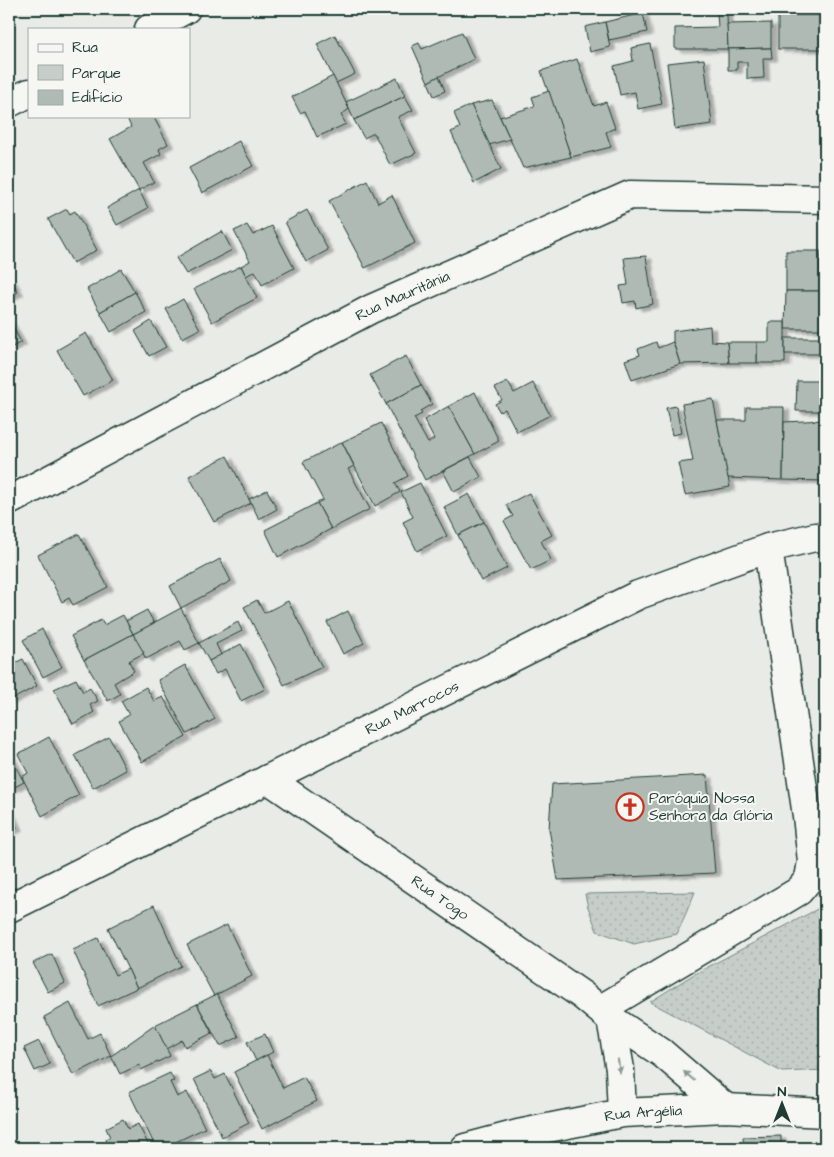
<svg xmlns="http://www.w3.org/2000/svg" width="834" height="1157" font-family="'Architects Daughter',sans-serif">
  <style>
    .green { fill: url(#green-dots); stroke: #73867e }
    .building { fill: #b0bab5; stroke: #1f3d34; filter: url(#shadow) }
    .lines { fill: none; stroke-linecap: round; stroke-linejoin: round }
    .street-casing { stroke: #1f3d34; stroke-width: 31 }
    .street { stroke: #f6f6f2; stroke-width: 28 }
    .oneway { fill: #8a9a93 }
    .labels { text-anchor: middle; stroke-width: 4; stroke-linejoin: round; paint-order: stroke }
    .street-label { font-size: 15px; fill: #1f3d34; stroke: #f6f6f2 }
    .poi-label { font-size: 15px; fill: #1f3d34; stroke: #f6f6f2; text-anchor: start }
  </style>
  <defs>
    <pattern id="green-dots" width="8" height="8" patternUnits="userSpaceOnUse" patternTransform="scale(1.25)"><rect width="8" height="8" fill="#c7cec9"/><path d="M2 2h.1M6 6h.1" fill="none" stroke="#aab2ad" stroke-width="1.8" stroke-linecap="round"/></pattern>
    <filter id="shadow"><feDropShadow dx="5.5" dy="3" stdDeviation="1" flood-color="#0004"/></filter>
  </defs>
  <rect width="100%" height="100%" fill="#e9ebe7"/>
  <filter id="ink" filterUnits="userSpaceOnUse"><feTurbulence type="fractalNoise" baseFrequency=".02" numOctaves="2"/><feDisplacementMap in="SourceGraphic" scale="10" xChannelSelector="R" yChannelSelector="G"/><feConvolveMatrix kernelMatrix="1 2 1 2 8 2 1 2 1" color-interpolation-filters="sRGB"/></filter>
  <g filter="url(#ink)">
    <g class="green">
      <polygon points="695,892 677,934 634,944 597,931 588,907 585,894"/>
      <polygon points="825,905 825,1070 782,1072 650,1002 691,976"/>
    </g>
    <g class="building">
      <polygon points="643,13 647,32 609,40 605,22"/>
      <polygon points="717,13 727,13 728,49 675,49 675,28 718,27"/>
      <rect x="778" y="15" width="47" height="34"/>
      <polygon points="605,22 610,47 590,52 585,27"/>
      <polygon points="771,23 771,48 728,49 727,24"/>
      <polygon points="462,32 474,59 428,82 412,46 419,43 422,49"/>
      <polygon points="335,35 355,74 336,83 317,44"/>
      <polygon points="650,44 662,104 638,109 635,92 620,95 614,66 633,61 631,48"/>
      <polygon points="771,48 772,58 763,58 764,78 747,79 747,62 737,62 737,70 728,70 728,49"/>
      <polygon points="577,59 594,106 606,102 615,128 606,132 611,147 571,157 541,71"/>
      <polygon points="704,59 712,124 675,129 667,63"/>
      <polygon points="333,76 349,109 341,115 346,124 317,137 305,111 300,113 292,97"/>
      <polygon points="439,76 445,91 434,96 428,82"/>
      <polygon points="397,78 405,96 354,120 346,102"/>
      <polygon points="549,91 571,157 523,168 500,117 535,106 532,97"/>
      <polygon points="405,96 413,110 398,117 416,153 390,165 374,133 364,138 354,120"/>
      <polygon points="492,100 510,139 489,145 471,105"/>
      <polygon points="471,105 501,169 474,183 451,132 460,128 454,113"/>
      <polygon points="126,116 153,116 168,144 159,149 161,154 144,163 154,182 139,190 110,139 131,127"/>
      <polygon points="239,141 253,166 202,193 189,168"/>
      <polygon points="367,180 378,203 392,195 415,243 365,268 329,201"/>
      <polygon points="139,190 148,208 117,225 107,208"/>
      <polygon points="67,209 70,214 75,211 97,250 73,263 48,219"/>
      <polygon points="307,210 328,250 306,262 285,222"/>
      <polygon points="247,225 253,235 272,226 294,268 262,285 255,271 246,276 241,266 250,261 234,231"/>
      <polygon points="222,231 232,250 186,274 176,258"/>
      <rect x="786" y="251" width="34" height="40"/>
      <polygon points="646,256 653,304 636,308 635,301 623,303 620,286 628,285 624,258"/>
      <polygon points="241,266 257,298 212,322 194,289"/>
      <polygon points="121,269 135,292 100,312 87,289"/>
      <polygon points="9,276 18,292 9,297"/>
      <polygon points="786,291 820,291 820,310 825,310 825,329 785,329"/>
      <polygon points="135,292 146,312 111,332 100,312"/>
      <polygon points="183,299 200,329 182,338 166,309"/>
      <polygon points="9,320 21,342 9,349"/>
      <polygon points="151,321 166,347 149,356 135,331"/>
      <polygon points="769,322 785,322 785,363 757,363 757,342 769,342"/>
      <polygon points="710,326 711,341 727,342 729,363 680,364 673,342 673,331"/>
      <polygon points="86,333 113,380 83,396 57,350"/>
      <polygon points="785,338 820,338 819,344 825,344 825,354 785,354"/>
      <polygon points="656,342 658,348 673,342 680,364 632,380 625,360 640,355 638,349"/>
      <polygon points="727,342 757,342 757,363 729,363"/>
      <polygon points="406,356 421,385 386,404 370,375"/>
      <polygon points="797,381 825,381 825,411 796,411"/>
      <polygon points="508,382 514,393 533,383 550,415 517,432 505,409 500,412 495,404 502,400 495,388"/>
      <polygon points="421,385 432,404 420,411 422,414 414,418 428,443 434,439 424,420 449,406 475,454 425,480 386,404"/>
      <polygon points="475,392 499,441 475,454 449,406"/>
      <polygon points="713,399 730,487 685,495 678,463 693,461 682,404"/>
      <polygon points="676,406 681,433 672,435 666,408"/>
      <polygon points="746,407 784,407 783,480 728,478 717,420 746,420"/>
      <polygon points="825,420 825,481 783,480 784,422"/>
      <polygon points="381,423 408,476 395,483 400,492 375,506 342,442"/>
      <polygon points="342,442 354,466 348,469 370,509 331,529 317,503 323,500 303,462"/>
      <polygon points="227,456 251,503 214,522 189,476"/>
      <polygon points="470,457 481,477 454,492 443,471"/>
      <polygon points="420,483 447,536 417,551 403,522 413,517 401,492"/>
      <polygon points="267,490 277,509 259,519 249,499"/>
      <polygon points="529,493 552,535 541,541 551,560 531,570 504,521 513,516 506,505"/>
      <polygon points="469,494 484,522 458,535 444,507"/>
      <polygon points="317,503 331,529 278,557 265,530"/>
      <polygon points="484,522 507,568 481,581 458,535"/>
      <polygon points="79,534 108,587 73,605 69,598 62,602 38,555"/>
      <polygon points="220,559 231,581 181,608 170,586"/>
      <polygon points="257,600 264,613 288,601 322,667 284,685 244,607"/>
      <polygon points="181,608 199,643 185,650 180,641 146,659 133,634"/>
      <polygon points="147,610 154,623 133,634 126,621"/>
      <polygon points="348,611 364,643 343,654 327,622"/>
      <polygon points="123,615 133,634 84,660 71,636 101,620 104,625"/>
      <polygon points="238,622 242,631 216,644 221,655 209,661 199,643"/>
      <polygon points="42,629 62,667 43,677 23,640"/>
      <polygon points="133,634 144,653 129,661 134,671 114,683 120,694 108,701 84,660"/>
      <polygon points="241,644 265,689 241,701 225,669 216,674 209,661"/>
      <polygon points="23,659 37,686 9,701 9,666"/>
      <polygon points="185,665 215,719 187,734 158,680"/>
      <polygon points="76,679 83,692 90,688 98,701 90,705 94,712 73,724 54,689"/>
      <polygon points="146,687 154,701 163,697 186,737 142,762 119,721 129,715 121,701"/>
      <polygon points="49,737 79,795 42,816 22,777 28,773 18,754"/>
      <polygon points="109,737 126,770 93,788 75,755"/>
      <polygon points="9,754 24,782 11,789 9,786"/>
      <polygon points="707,775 715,873 558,880 549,829 552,784"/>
      <polygon points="9,811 17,828 9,832"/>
      <polygon points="154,905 181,966 137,988 108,928"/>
      <polygon points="227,925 252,976 214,996 187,945"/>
      <polygon points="98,938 115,975 128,969 137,988 98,1006 73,950"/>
      <polygon points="52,954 65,983 48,992 33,963"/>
      <polygon points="217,994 239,1037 220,1046 197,1004"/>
      <polygon points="70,1003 88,1039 100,1033 111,1056 73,1075 44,1017"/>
      <polygon points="197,1004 212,1033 185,1047 182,1040 166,1049 155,1025"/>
      <polygon points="155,1025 170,1056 141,1070 139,1065 120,1074 111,1056"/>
      <polygon points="265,1034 273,1052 256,1061 247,1042"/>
      <polygon points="39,1041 50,1064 35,1071 24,1048"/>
      <polygon points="267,1055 283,1088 304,1077 317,1101 262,1129 234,1072"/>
      <polygon points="211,1071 215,1079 225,1074 249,1123 222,1137 194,1079"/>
      <polygon points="170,1073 174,1081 170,1082 177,1097 187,1092 205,1128 163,1148 156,1148 129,1092"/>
      <polygon points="123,1119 128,1129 138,1124 150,1148 109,1148 105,1139 110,1137 106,1128"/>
      <polygon points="781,1136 781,1148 744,1148 743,1137"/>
      <polygon points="81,1142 84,1148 67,1148"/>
    </g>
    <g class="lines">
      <g class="street-casing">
        <g id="street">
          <polyline points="149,29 186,9"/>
          <polyline points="9,103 29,93"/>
          <path id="s1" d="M 9,501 L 371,309 L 630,195 L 825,199"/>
          <path id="s2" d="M 268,779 L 582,995 L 611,1019 L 662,1053 L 726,1108"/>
          <path id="s3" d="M 9,908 L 638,595 L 768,548 L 815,537 L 825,538"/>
          <polyline points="601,1009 799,891 809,879 812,861 807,816 768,548"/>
          <polyline points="611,1019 620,1069 622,1113"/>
          <path id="s4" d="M 465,1148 L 518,1134 L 622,1113 L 726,1108 L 825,1113"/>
        </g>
      </g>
      <use href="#street" class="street"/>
    </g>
    <defs><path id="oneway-solid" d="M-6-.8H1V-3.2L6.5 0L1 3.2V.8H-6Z" transform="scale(1.25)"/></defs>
    <g class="oneway">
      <use href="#oneway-solid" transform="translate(619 1066) rotate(81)"/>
      <use href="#oneway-solid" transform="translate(689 1076) rotate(-139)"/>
    </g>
  </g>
  <defs>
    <g id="church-ring" transform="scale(1.4375)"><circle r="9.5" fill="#f6f6f2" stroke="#c8321e" stroke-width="1.5"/><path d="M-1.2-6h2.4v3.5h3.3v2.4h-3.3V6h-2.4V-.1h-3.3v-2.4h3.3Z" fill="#c8321e"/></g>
  </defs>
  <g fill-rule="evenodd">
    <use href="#church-ring" x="630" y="807"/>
  </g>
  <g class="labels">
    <g class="street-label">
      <text dy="5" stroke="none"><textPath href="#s1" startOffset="444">Rua Mauritânia</textPath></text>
      <text dy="5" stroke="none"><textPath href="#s3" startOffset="450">Rua Marrocos</textPath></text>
      <text dy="5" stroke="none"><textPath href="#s2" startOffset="209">Rua Togo</textPath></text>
      <text dy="5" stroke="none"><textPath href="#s4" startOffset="182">Rua Argélia</textPath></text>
    </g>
    <g class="poi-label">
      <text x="649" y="803">Paróquia Nossa<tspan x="649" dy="17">Senhora da Glória</tspan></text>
    </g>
  </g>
  <rect width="834" height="1157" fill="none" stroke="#f6f6f2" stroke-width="30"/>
  <rect x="15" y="15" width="804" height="1127" fill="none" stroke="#1f3d34" stroke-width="2" filter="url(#ink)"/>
  <rect x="28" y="28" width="162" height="90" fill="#f6f6f2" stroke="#a0aca6"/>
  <rect x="38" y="44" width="25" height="8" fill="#f6f6f2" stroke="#a0aca6"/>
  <text x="72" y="52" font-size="15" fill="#1f3d34">Rua</text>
  <rect x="38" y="65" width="25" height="15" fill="#c7cec9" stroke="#a0aca6"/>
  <text x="72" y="78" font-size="15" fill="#1f3d34">Parque</text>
  <rect x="38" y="90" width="25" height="15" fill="#b0bab5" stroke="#a0aca6"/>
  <text x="72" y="102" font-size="15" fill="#1f3d34">Edifício</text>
  <g transform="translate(782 1104)" stroke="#f6f6f2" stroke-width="4" paint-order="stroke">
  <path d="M0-4L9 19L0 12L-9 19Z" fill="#1f3d34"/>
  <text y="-8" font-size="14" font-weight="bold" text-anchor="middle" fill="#1f3d34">N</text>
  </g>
</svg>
